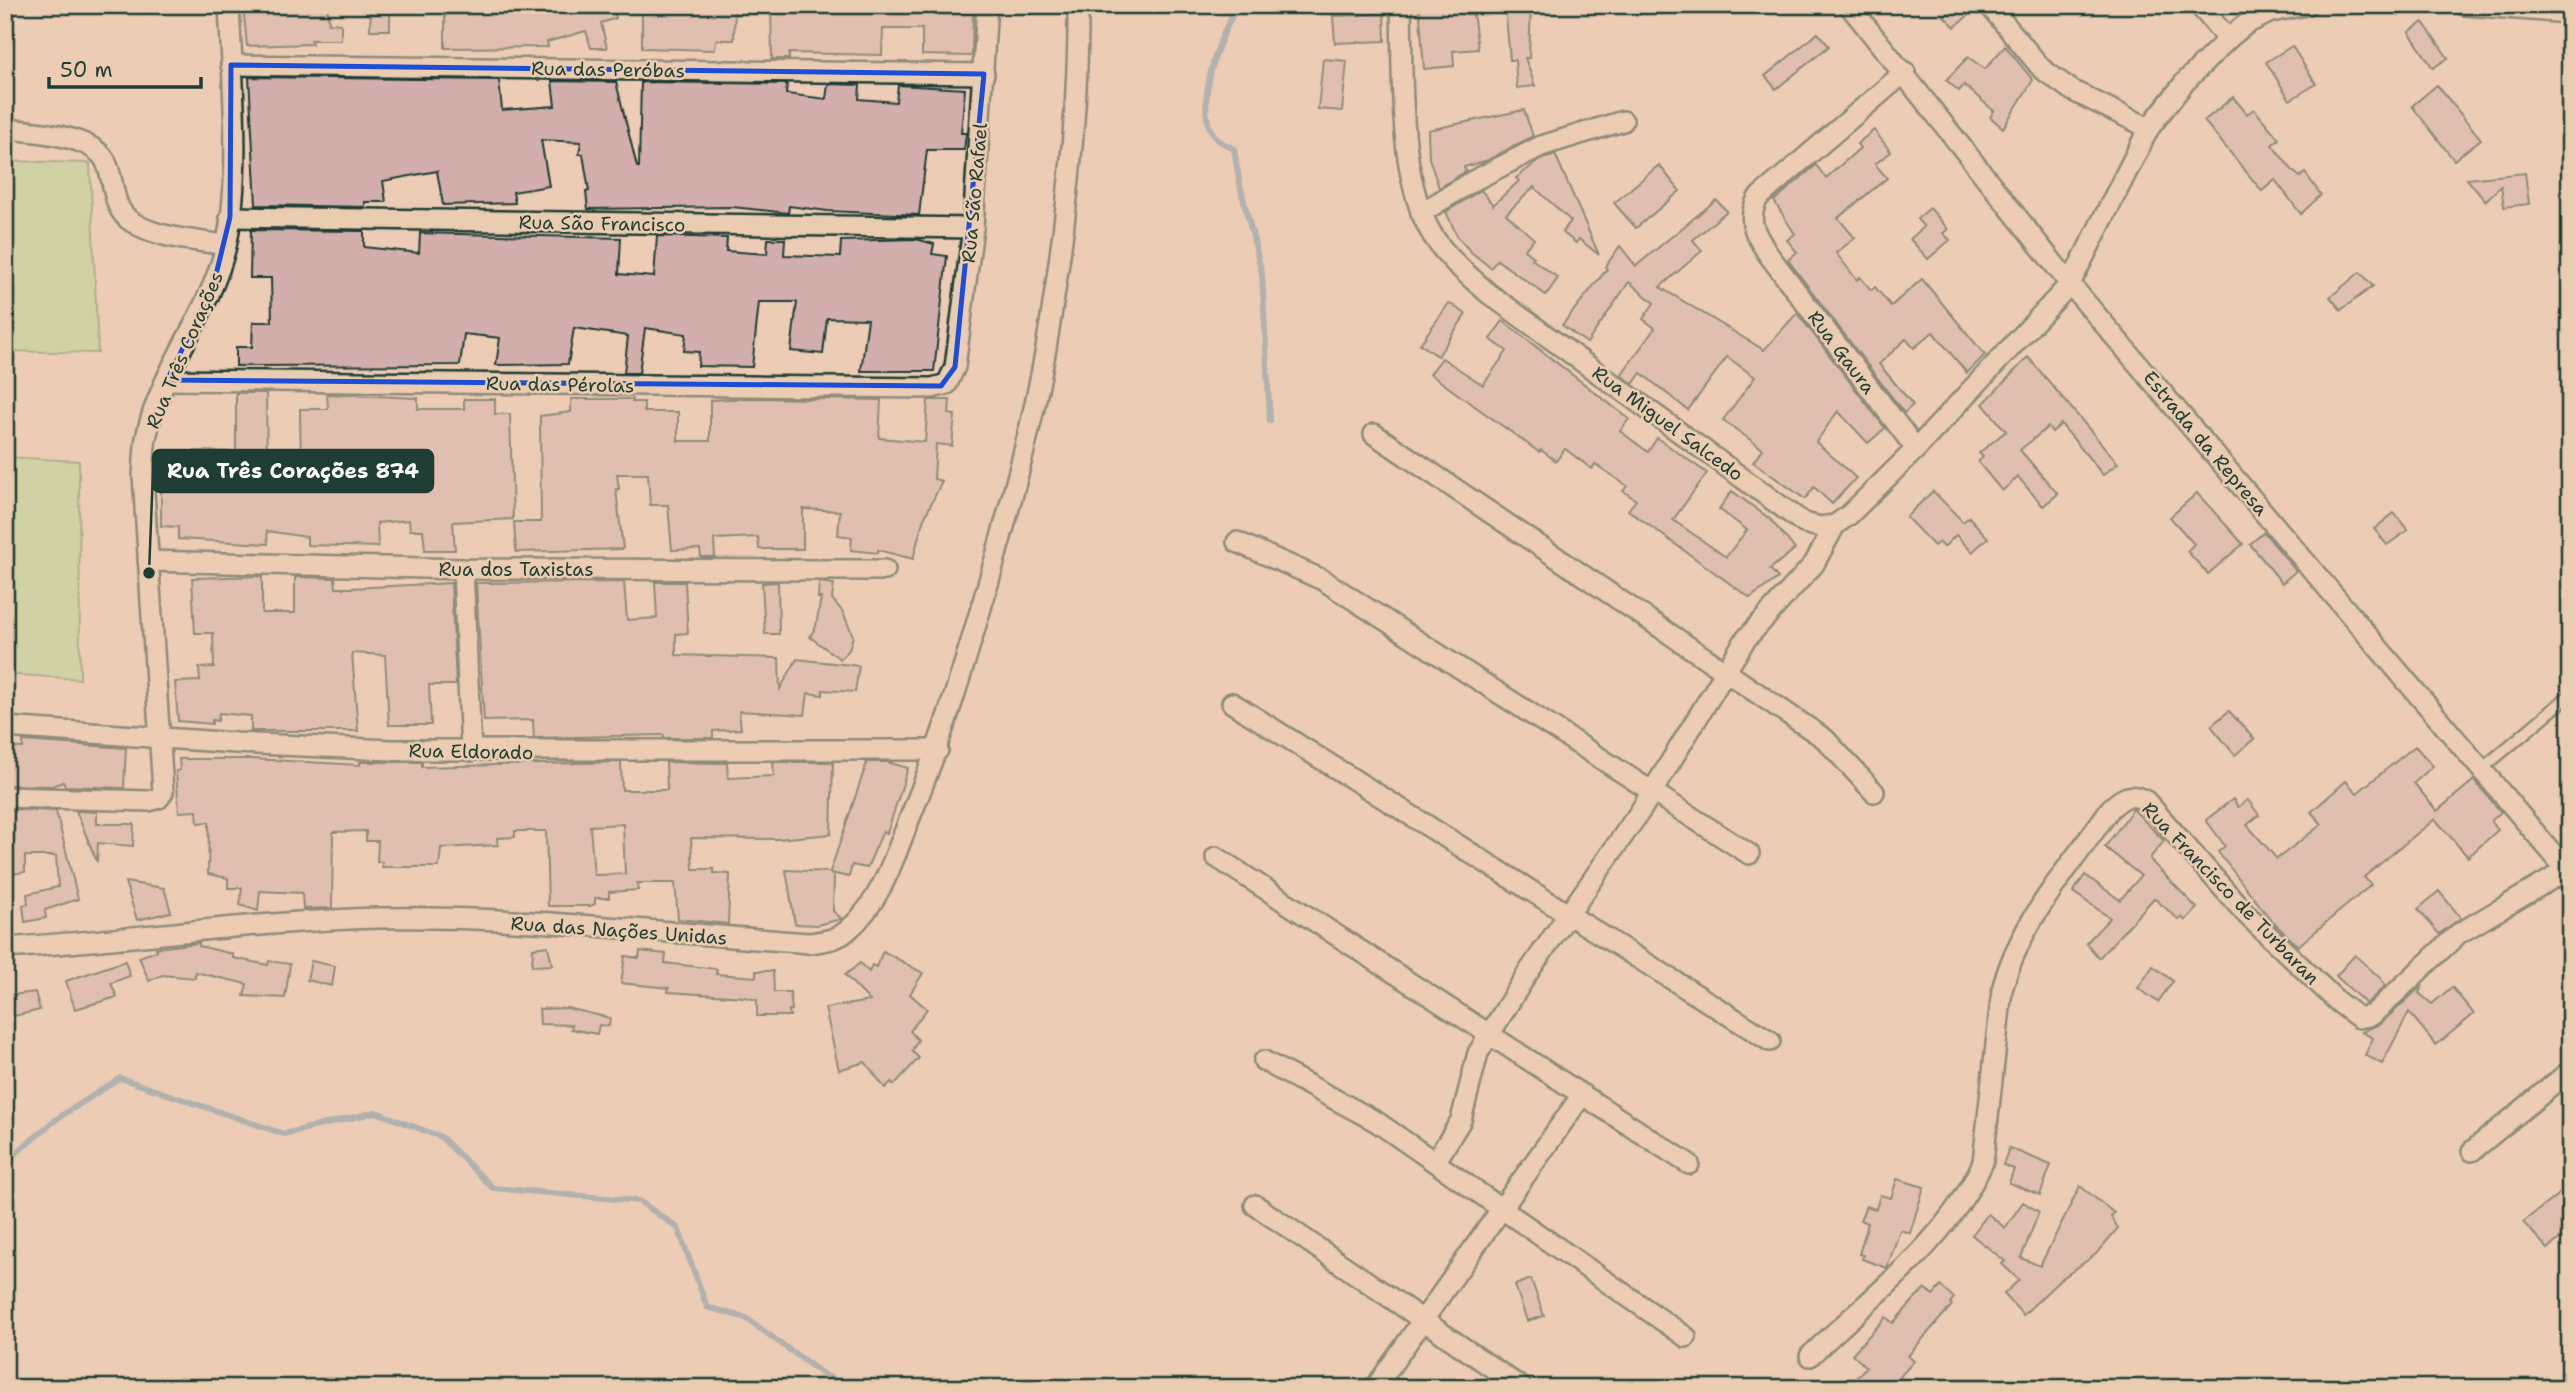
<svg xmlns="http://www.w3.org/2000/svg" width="2575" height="1393" font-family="'Shantell Sans',sans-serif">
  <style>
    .grass { fill: #afd895; stroke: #678a64; stroke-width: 2 }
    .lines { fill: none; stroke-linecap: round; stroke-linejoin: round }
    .stream { stroke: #6992a8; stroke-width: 6 }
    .building { fill: #d2afac; stroke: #1f3d34; stroke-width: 2; fill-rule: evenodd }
    .lane-casing { stroke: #1f3d34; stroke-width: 15 }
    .street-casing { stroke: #1f3d34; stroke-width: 24 }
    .lane { stroke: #eacdb1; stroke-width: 10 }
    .street { stroke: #eacdb1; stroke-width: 19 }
    .marked { fill: none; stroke: #1d4ed8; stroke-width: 5; stroke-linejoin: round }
    .labels { text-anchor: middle; stroke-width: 5; stroke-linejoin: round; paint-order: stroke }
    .street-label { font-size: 19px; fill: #1f3d34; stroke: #eacdb1 }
    .leader { fill: none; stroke: #1f3d34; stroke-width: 2.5 }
    .callout-dot { fill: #1f3d34; stroke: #eacdb1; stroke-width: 2.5 }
    .callout { fill: #1f3d34; stroke: #1f3d34; stroke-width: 2.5 }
    .callout-label { font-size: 21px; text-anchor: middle; font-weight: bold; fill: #fff }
  </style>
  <rect width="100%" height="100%" fill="#edccb5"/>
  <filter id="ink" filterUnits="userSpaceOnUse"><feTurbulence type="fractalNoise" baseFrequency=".0143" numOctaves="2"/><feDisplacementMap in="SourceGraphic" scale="14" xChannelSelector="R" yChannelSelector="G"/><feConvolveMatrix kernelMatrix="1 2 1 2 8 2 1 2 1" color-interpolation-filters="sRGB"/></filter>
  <g filter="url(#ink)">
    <g class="grass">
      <polygon points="5,161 90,163 98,353 5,351"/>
      <polygon points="5,457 79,461 80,679 5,674"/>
    </g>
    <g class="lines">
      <g class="stream">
        <path d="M 1239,5 C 1220,31 1192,108 1215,137 C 1219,142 1229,146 1234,149 L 1240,185 L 1262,274 L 1270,421"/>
        <polyline points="5,1158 15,1154 58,1118 120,1078 284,1134 376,1112 441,1137 493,1188 639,1201 678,1228 707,1307 746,1318 824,1375 853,1388"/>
      </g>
    </g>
    <g class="building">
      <polygon points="243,5 327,5 329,23 341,24 341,40 311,40 312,44 247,46"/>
      <polygon points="371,5 390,5 390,30 370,30"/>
      <polygon points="445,5 613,5 616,18 601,23 607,48 591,48 586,31 547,42 548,47 445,48"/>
      <polygon points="642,5 735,5 734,40 716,40 715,50 642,48"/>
      <polygon points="771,5 938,5 938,13 973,13 972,56 922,55 922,29 883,29 882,55 789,53 789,59 772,59"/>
      <polygon points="1419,5 1472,5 1478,49 1453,51 1454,66 1424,69"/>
      <polygon points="1505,5 1531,5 1529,58 1525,58 1535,86 1517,88 1515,60 1510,60"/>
      <polygon points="1956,5 1977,5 1977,8 1955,27 1944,16"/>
      <polygon points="1384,14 1385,41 1335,43 1333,16"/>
      <polygon points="2423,22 2448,58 2433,68 2409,32"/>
      <polygon points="1818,33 1829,46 1776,89 1765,76"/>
      <polygon points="2005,46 2033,80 2003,128 1990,117 1994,111 1964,85 1959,91 1946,80 1968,57 1985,69"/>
      <polygon points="2292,46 2316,84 2290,100 2266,62"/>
      <polygon points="1323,59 1347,61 1342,111 1318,109"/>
      <polygon points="249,77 499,80 502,110 555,106 552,81 616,82 637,167 639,167 641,82 787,84 786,94 826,99 828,84 860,85 859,99 896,102 898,85 965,89 961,133 966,133 964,150 927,150 919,215 828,211 789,206 788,213 732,207 588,209 586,192 589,191 583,154 579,154 581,142 541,140 549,186 513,192 515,203 443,205 437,171 383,181 386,202 365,202 365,207 256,205"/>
      <polygon points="2437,85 2481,139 2454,160 2412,106"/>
      <polygon points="2233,97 2247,114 2254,109 2279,139 2272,145 2293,171 2300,177 2305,173 2321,195 2301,214 2275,180 2262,191 2204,121"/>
      <polygon points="1524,110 1533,136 1488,160 1464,167 1466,171 1439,188 1429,158 1428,130"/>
      <polygon points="1874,130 1891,152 1875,164 1887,178 1838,218 1855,238 1836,253 1857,280 1860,277 1871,290 1875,287 1891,306 1922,279 1985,355 1967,373 1933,332 1914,348 1906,339 1879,364 1913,405 1904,413 1788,260 1797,252 1787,240 1795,234 1774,201 1816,165 1826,178 1860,148 1857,144"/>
      <polygon points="1555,154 1599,255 1579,239 1576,243 1562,232 1571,221 1534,187 1506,214 1534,239 1524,250 1534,257 1532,259 1558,278 1546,295 1497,260 1491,268 1471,252 1458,238 1446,212 1481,190 1493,205 1519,181 1516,178 1538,161"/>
      <polygon points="1659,165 1680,191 1636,228 1614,203"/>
      <polygon points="2525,173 2529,204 2504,207 2501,186 2485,201 2467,179"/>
      <polygon points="1716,200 1727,211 1693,240 1702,251 1660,287 1764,350 1797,313 1885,428 1868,443 1838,411 1816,442 1856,478 1832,504 1814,487 1805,499 1753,462 1763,449 1723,420 1755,377 1727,357 1688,410 1641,373 1633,384 1621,375 1655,328 1643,319 1654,303 1629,282 1587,343 1562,325 1607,269 1605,267 1620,246 1636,266"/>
      <polygon points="1930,208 1948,229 1943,233 1950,240 1928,259 1910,239 1924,227 1917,219"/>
      <polygon points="251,230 364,231 364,247 419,253 420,233 621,238 619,274 654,277 657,236 727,238 726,251 767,254 768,239 785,239 784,255 840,257 841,241 916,239 934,244 932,254 947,256 934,371 861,371 868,319 827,318 823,354 791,351 797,302 759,302 752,367 698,366 699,352 684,351 686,334 645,328 639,373 624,373 628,336 574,328 568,364 496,365 500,338 464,334 460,365 236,366 236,347 252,347 253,322 272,322 271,278 250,278"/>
      <polygon points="2360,272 2373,286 2341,310 2330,297"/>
      <polygon points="1449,303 1466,314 1438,356 1420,344"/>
      <polygon points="1503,321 1629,419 1620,431 1648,452 1657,438 1707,473 1673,520 1726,557 1747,530 1719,509 1732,491 1770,519 1795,549 1770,569 1778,578 1750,598 1628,510 1636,500 1623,491 1627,486 1595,464 1592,469 1565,449 1556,461 1541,450 1539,452 1430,374 1442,358 1483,385 1507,351 1490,339"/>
      <polygon points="2028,357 2118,463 2103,475 2061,424 2052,432 2048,427 2020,450 2058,494 2043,506 2018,477 2002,491 1978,462 1983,457 1979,453 2006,431 1983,404"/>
      <polygon points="236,393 266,393 267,469 301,470 300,409 328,409 327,394 418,398 418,409 464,409 464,399 495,399 495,414 510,414 513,519 453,522 455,550 425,550 423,530 410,530 409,520 377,523 378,547 307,545 307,537 267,531 268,544 178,539 178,527 161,526 161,465 193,466 194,451 236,452"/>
      <polygon points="751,398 881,400 879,438 925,442 928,400 950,400 949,414 955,415 952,446 936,444 934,479 942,481 923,521 913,559 878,550 878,553 851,550 852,537 838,535 840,511 803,509 803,549 759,549 758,537 714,539 715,557 701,557 700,549 672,550 668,505 650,505 648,474 617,474 619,489 616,489 623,549 516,552 514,522 541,522 540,416 571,412 571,399 632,399 632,402 644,402 644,412 678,412 678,441 710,441 710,400"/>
      <polygon points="1933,491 1963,522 1969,517 1988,538 1972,552 1956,535 1944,547 1939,542 1934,546 1906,517"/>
      <polygon points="2197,493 2243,544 2208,574 2187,551 2194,544 2170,517"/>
      <polygon points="2394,513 2408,530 2387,545 2374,529"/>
      <polygon points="2264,532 2296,571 2282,583 2250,544"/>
      <polygon points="262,576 262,613 295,613 295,577 335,578 336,588 350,588 451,583 456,685 429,685 431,725 389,725 385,655 352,653 358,731 251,731 251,716 219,713 218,721 212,720 212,724 178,721 175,682 200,681 199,668 214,667 213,633 195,633 192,578"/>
      <polygon points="624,582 627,620 657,618 655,582 685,582 688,633 676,634 676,655 779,658 780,689 797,659 859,666 855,692 823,690 823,695 808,693 805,715 739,711 741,729 713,731 713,738 664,738 664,735 534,738 533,720 484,721 476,583"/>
      <polygon points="778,582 779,634 765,634 762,583"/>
      <polygon points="819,582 834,584 832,599 843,612 853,636 849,650 840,659 810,637 816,626 821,598 818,598"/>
      <polygon points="2229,711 2254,739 2235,755 2211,726"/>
      <polygon points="23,741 126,748 124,788 65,786 63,782 52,786 5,785 5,747 23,748"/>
      <polygon points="2415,746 2433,766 2414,783 2437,811 2474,780 2501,812 2491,821 2498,830 2468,857 2435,819 2364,877 2371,885 2298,946 2272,921 2218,852 2225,846 2206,820 2233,799 2238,807 2248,800 2259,815 2247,825 2277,859 2322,824 2311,812 2346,781 2357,793"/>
      <path d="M 179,759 L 252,759 L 360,765 L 360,762 L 422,762 L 422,767 L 621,762 L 622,790 L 667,790 L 666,762 L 727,763 L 728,778 L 774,776 L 773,762 L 833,762 L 831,834 L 777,839 L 691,838 L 693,869 L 714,869 L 714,873 L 730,874 L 728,924 L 678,919 L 675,883 L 637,883 L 638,890 L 609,892 L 609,898 L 595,898 L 595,904 L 590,906 L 548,906 L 546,831 L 515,831 L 515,837 L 497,838 L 498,845 L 441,848 L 439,867 L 382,867 L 382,862 L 377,862 L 378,841 L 366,841 L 366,831 L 333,832 L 332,908 L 303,909 L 302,893 L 260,891 L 258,911 L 240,905 L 242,888 L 228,888 L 228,878 L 208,874 L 209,822 L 198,823 L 197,811 L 179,812 L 176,771 L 180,770 ZM 623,824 L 625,874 L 594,875 L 590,826 Z"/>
      <polygon points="867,762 887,762 908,768 887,833 883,831 867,868 852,865 849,877 830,873 834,877 833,911 842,919 817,925 795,924 786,870 830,872"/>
      <polygon points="5,809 56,811 78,899 45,910 46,918 25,922 23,905 28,904 27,894 58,887 56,856 25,856 25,872 7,875"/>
      <polygon points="2133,809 2164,841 2150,858 2151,861 2197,908 2185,921 2182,917 2179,920 2154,898 2099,958 2086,943 2110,918 2073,892 2085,875 2120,900 2141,876 2105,847"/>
      <polygon points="76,811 97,812 97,824 134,824 133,846 98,843 97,862"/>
      <polygon points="125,882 164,888 171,912 137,920"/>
      <polygon points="2439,891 2461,918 2439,934 2418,909"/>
      <polygon points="199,943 199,946 233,954 233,958 268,965 269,961 290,964 285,998 244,996 247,984 195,972 195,978 162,975 149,981 139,957 157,951 156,948"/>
      <polygon points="548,946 552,965 532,966 533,948"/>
      <polygon points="640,951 666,954 665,963 717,969 716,974 756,977 756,971 773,971 774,992 790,992 792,1010 789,1010 790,1016 757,1016 757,1000 745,997 668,992 669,988 621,983 625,956 639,958"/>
      <polygon points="883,951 923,973 910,994 927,1009 910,1031 918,1040 912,1051 919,1058 894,1085 891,1082 885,1088 865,1062 839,1070 825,1008 870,1001 845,975 860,963 869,972 872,965 876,967"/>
      <polygon points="2355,955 2381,979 2385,986 2366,1004 2336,976"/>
      <polygon points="125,961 130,976 111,983 117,997 75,1009 66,981"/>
      <polygon points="311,961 335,966 332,986 307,980"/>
      <polygon points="2153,966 2173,981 2158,1002 2138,988"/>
      <polygon points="2423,985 2419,993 2432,1004 2452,987 2474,1014 2436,1045 2409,1012 2382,1064 2365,1055 2373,1038 2362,1032 2380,1024"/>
      <polygon points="35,992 40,1010 5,1018 5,996"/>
      <polygon points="567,1008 610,1018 609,1026 599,1025 597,1034 571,1029 572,1025 540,1024 539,1009"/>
      <polygon points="2009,1148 2051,1165 2040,1195 2009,1183 2014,1169 2003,1165"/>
      <polygon points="1897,1179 1924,1187 1910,1233 1900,1230 1887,1268 1862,1259 1863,1255 1859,1254 1868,1223 1860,1220 1866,1206 1876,1209 1880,1195 1891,1198"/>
      <polygon points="2570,1185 2570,1229 2548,1249 2523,1222"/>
      <polygon points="2080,1186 2114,1213 2111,1217 2118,1228 2096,1254 2060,1280 2023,1315 2004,1294 2019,1280 2002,1264 2005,1261 1972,1235 1988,1214 2005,1228 2023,1202 2039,1212 2021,1258 2040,1266"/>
      <polygon points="1531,1279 1544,1316 1527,1321 1515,1285"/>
      <polygon points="1941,1286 1954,1298 1950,1303 1952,1305 1908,1356 1914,1361 1890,1388 1847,1388 1866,1367 1852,1354 1886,1317 1893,1323 1925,1288 1933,1295"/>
    </g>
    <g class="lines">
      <g class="lane-casing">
        <polyline id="lane" points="2483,768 2570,695"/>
      </g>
      <g class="street-casing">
        <g id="street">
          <path d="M 1401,5 C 1403,72 1397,179 1433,236 C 1447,258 1468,275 1488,293 L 1804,523 L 1820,527 L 1835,525 L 1849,515 L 1916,449 L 2070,284 L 2149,128 L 2185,82 L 2228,39 L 2246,24 L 2271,12 L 2306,5"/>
          <polyline points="1849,5 2070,284 2570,874"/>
          <polyline points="1989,5 2042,69 2073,91 2149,128"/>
          <polyline points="2199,5 2228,39"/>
          <polyline points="2465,5 2570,13"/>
          <polyline points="231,65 984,74"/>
          <path d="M 1905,72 L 1758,198 C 1746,220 1755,234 1768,254 L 1916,449"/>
          <path d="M 5,129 C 31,131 91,135 105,160 C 116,180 110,208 132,222 C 159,239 196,240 226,245"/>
          <polyline points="1421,213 1471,182 1541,146 1623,121"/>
          <polyline points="230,217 973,228"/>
          <polyline points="167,380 932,388 947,384 955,367 973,228 987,5"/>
          <polyline points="1374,434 1825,739 1874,792"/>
          <polyline points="1237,542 1323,580 1749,854"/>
          <polyline points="148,561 463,569 885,570"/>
          <polyline points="463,569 471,751"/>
          <polyline points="1232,703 1770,1041"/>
          <polyline points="5,727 236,743 391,750 938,750"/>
          <path d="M 5,797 L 149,801 L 159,798 L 163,792 L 143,475 C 144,463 144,450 146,438 C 160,369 210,314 226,246 C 242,175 232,78 229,5"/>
          <polyline points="1216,857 1689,1164"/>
          <path d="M 5,948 C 130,940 255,921 380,918 C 523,916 667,933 809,943 C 824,941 837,940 848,930 C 882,901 895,855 911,815 C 942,740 965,663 988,584 C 1010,506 1032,428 1046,348 C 1064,240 1079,114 1078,5"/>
          <polyline points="1264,1061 1377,1122 1686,1337"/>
          <polyline points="2472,1151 2570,1071"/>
          <polyline points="1436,1161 1461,1120 1478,1053 1527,974 1641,810 1745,640 1814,564 1835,525"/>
          <polyline points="1255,1205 1522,1388"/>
          <path d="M 1810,1356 C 1870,1298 1949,1240 1983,1162 L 2002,990 C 2019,922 2071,866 2110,809 C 2123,797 2130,792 2146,801 L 2246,914 L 2338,1002 L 2359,1018 L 2372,1015 L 2458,934 L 2567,870"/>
          <polyline points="1375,1388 1582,1095"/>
        </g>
      </g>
      <use href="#lane" class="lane"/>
      <use href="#street" class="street"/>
    </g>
  </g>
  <path d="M0 0H2575V1393H0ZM 231,65 L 984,74 L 955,367 L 941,386 L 167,380 L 213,287 L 230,217 Z" fill="#edccb5" fill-opacity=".55" fill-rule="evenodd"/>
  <path class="marked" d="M 231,65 L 984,74 L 955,367 L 941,386 L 167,380 L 213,287 L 230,217 Z"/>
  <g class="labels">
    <g class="street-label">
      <text transform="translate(608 69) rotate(1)" y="7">Rua das Peróbas</text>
      <text transform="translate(974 193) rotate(-85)" y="7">Rua São Rafael</text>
      <text transform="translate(602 223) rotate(1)" y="7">Rua São Francisco</text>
      <text transform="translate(184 350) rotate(-67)" y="7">Rua Três Corações</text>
      <text transform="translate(1842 352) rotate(53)" y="7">Rua Gaura</text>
      <text transform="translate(560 384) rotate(1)" y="7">Rua das Pérolas</text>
      <text transform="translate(1668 423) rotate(36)" y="7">Rua Miguel Salcedo</text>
      <text transform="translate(2206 443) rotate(50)" y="7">Estrada da Represa</text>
      <text x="516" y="576">Rua dos Taxistas</text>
      <text transform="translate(471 751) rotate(1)" y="7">Rua Eldorado</text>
      <text transform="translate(2231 893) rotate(46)" y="7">Rua Francisco de Turbaran</text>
      <text transform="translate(619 930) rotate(4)" y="7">Rua das Nações Unidas</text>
    </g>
  </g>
  <path class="leader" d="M149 573L153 471"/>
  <circle class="callout-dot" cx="149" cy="573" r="7"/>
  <rect class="callout" x="153" y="450" width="280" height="42" rx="7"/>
  <g class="callout-label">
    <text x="293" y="478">Rua Três Corações 874</text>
  </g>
  <rect width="2575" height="1393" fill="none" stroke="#eacdb1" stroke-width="28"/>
  <rect x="14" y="14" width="2547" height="1365" fill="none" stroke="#1f3d34" stroke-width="2.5" filter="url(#ink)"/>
  <path d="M49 77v10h152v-10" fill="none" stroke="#1f3d34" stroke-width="3.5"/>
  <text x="60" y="77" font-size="21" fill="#1f3d34" stroke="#eacdb1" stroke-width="5" paint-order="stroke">50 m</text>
</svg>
